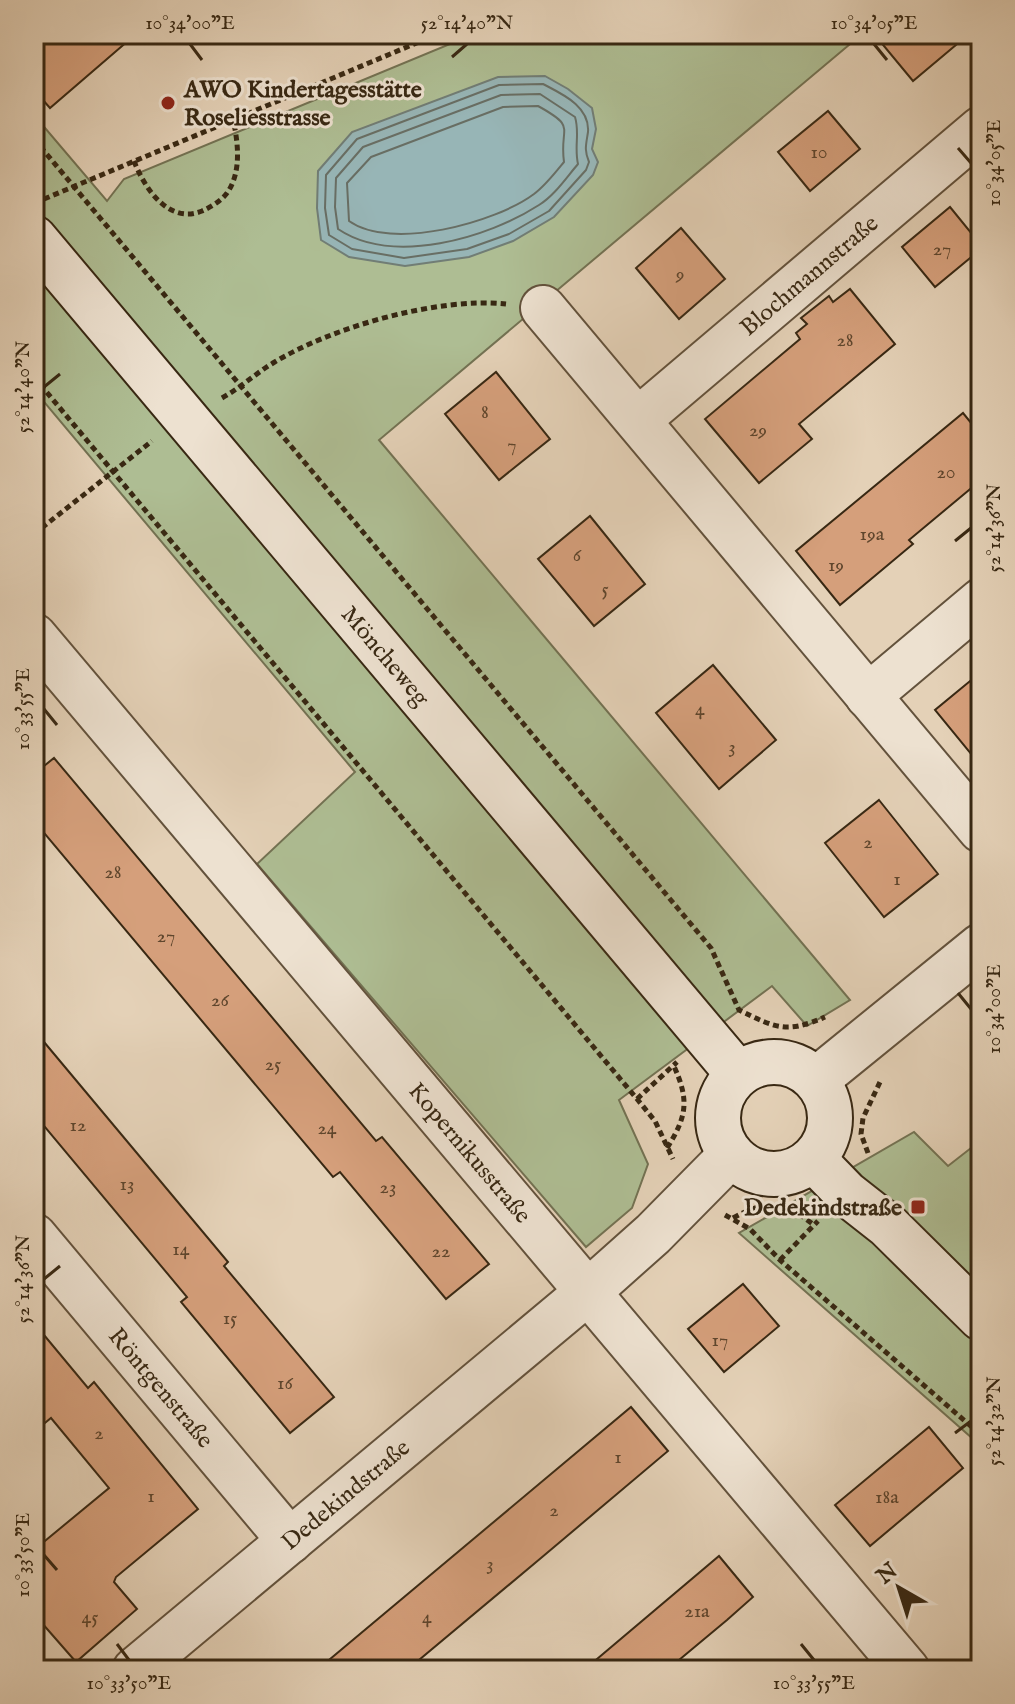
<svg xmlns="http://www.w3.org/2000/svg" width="1015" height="1704" font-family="'IM FELL English',serif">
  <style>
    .green { fill: #aebd93; stroke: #737253; stroke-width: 2 }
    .water { fill: #97b5b6; stroke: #717d75; stroke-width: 2 }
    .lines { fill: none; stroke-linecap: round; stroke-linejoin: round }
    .shore { stroke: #686e64; stroke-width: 2 }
    .building { fill: #d59f7b; stroke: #382813; stroke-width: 2 }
    .street-casing { stroke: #63523c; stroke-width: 48 }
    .secondary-casing { stroke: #382813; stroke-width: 48 }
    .path { stroke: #382813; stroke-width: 5; stroke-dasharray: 6 4; stroke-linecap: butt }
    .street { stroke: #ede1d0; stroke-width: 44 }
    .secondary { stroke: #ede1d0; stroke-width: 44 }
    .ticks { fill: none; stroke: #382813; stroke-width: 3 }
    .poi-dot { fill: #8f2418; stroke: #ede1d0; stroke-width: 3 }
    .labels { text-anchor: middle; stroke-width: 6; stroke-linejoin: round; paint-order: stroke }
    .number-label { font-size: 20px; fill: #5f462d }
    .poi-label { font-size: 24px; font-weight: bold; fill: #382813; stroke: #ede1d0; text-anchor: start }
    .street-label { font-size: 24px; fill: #382813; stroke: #ede1d0 }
    .neatline { fill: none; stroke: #382813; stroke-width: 3 }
    .ticks-label { font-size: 20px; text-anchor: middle; fill: #382813 }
  </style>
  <rect width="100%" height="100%" fill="#e4d1b7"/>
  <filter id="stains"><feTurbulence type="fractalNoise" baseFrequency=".0025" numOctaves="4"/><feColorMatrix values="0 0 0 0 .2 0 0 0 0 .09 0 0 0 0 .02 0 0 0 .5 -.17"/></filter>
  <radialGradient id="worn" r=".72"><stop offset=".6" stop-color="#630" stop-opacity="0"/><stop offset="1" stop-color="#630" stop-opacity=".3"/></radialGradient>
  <g class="green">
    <polygon points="474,34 862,34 379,440 850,1000 807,1026 772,986 619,1100 648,1164 632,1208 586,1247 257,864 355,772 34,390 34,115 107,201 124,179"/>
    <polygon points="914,1132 948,1166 971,1148 981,1158 981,1446 739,1233"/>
  </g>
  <polygon class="water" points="545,76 568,89 592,108 596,129 592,149 598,162 593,175 554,217 513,241 469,257 405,266 349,257 321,240 317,208 318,171 352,132 498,77"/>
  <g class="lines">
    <g class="shore">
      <path d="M 543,84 C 562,94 590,106 588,132 C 586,145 584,150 589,162 L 586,170 L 549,211 L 509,234 L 467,249 L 404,258 L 352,249 L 329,235 L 325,208 L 326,175 L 357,139 L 499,85 Z"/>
      <path d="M 540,94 L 575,117 C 580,133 574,146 578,164 C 566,178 554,196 539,205 C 488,238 393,266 338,229 L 335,207 L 336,178 L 363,147 L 501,95 Z"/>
      <path d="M 538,106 C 578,128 559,126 564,162 C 555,173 545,186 534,194 C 495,223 391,251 349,221 L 347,183 L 371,157 L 503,107 Z"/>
    </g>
  </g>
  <g class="building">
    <polygon points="34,34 136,34 50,108 34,90"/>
    <polygon points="874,34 969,34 913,81"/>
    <polygon points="828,111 860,149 810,191 778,152"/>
    <polygon points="950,207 981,245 981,249 935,287 902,247"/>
    <polygon points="681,228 725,279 679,319 636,268"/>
    <polygon points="850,289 895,344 799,424 812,439 759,483 705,419 800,339 796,333 807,324 801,318 829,296 833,302"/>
    <polygon points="496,372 550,439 499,480 445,414"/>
    <polygon points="963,413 981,435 981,480 909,540 913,544 840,605 796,551"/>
    <polygon points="590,516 645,584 594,626 538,559"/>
    <polygon points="713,665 776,740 719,789 656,713"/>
    <polygon points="981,672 981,766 935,710"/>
    <polygon points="54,758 376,1141 382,1137 489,1264 446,1299 340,1172 333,1177 34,821 34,774"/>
    <polygon points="879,800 938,874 884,917 825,843"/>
    <polygon points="34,1030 228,1262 224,1266 334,1397 290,1433 181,1302 187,1297 34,1114"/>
    <polygon points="743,1284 779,1326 724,1372 688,1329"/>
    <polygon points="34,1323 88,1388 94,1382 198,1509 116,1577 114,1582 137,1609 76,1662 34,1614 34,1550 109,1488 51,1418 34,1432"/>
    <polygon points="631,1407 668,1451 541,1558 407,1670 317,1670"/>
    <polygon points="929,1427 963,1468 870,1546 835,1505"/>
    <polygon points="719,1556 753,1597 727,1620 667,1670 584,1670"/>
  </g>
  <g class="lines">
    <g class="street-casing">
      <g id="street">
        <polyline points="543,308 981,830"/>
        <path id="s1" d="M 638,420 L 981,129"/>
        <path id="s2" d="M 34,636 L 907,1670"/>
        <polyline points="868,696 981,601"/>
        <polyline points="816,1080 981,946"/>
        <path id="s3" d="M 34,1236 L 290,1541"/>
        <path id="s4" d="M 135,1670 L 589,1291 L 653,1234 L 730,1156"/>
      </g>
    </g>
    <g class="secondary-casing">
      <g id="secondary">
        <path id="s5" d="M 34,238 L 738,1074"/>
        <circle cx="774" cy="1118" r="56"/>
        <polyline points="813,1159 846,1193 888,1226 981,1318"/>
      </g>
    </g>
    <g class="path">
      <path d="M 34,139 L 711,948 L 739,1010 C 776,1028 786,1034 825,1017"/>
      <path d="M 134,161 C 144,187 168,225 202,211 C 211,207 221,201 227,193 C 242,172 238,142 233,119"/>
      <polyline points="44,199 438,34"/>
      <polyline points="34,377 637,1099 655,1121 673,1159"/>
      <path d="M 222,398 C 240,388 255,374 273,363 C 332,327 437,297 506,304"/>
      <polyline points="34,534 152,441"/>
      <polyline points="637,1099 677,1062"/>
      <path d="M 667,1148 C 688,1115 689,1099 673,1064"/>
      <polyline points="868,1153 861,1134 863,1118 880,1082"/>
      <polyline points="725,1215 750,1229 780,1260 981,1435"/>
      <path d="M 733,1218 C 768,1199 783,1201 814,1225"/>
      <polyline points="780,1260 818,1221"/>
    </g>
    <use href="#street" class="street"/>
    <use href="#secondary" class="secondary"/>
  </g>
  <path class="ticks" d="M 190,44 L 202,60M 874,44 L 887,60M 452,57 L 467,44M 958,148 L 971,163M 44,387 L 60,374M 955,541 L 971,528M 44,709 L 57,725M 958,993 L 971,1009M 44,1279 L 60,1266M 955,1433 L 971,1421M 44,1555 L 57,1570M 117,1644 L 129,1660M 801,1644 L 814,1660"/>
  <g class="poi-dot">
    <circle cx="168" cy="103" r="8"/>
    <rect x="910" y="1199" width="16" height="16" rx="4"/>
  </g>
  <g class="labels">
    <g class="number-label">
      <text x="819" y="158">10</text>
      <text x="942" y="255">27</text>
      <text x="680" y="280">9</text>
      <text x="845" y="346">28</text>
      <text x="485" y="418">8</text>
      <text x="758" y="436">29</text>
      <text x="512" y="451">7</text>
      <text x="946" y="478">20</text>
      <text x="872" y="540">19a</text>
      <text x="577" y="561">6</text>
      <text x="836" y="571">19</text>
      <text x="605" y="595">5</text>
      <text x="700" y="715">4</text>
      <text x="732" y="753">3</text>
      <text x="868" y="848">2</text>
      <text x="113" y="878">28</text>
      <text x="897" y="885">1</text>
      <text x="166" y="942">27</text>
      <text x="220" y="1006">26</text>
      <text x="273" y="1070">25</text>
      <text x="78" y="1131">12</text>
      <text x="327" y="1134">24</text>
      <text x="127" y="1190">13</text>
      <text x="388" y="1193">23</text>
      <text x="181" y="1255">14</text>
      <text x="441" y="1257">22</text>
      <text x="230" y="1324">15</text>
      <text x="720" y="1346">17</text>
      <text x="285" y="1389">16</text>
      <text x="99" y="1439">2</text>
      <text x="618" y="1463">1</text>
      <text x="151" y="1502">1</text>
      <text x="887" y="1503">18a</text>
      <text x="554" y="1516">2</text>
      <text x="490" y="1570">3</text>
      <text x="697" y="1617">21a</text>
      <text x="90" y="1623">45</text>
      <text x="427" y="1623">4</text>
    </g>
    <g class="poi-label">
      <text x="184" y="97">AWO Kindertagesstätte<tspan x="184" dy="28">Roseliesstrasse</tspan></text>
      <text x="902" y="1215" text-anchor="end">Dedekindstraße</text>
    </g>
    <g class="street-label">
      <text dy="8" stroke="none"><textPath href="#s1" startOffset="224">Blochmannstraße</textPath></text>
      <text dy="8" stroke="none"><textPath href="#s5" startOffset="546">Möncheweg</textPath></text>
      <text dy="8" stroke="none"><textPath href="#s2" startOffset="676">Kopernikusstraße</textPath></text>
      <text dy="8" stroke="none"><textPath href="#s3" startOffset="198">Röntgenstraße</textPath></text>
      <text dy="8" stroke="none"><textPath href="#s4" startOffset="274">Dedekindstraße</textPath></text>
    </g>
  </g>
  <rect width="1015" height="1704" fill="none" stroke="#e4d1b7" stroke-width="88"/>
  <g transform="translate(899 1588) rotate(321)" stroke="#ede1d0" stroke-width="6" paint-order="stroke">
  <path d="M0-6L14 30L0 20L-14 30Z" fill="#382813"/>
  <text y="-12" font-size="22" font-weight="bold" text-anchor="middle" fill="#382813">N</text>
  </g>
  <rect x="44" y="44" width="927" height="1616" class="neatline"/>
  <g class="ticks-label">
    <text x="190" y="29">10°34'00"E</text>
    <text x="467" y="29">52°14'40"N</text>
    <text x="874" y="29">10°34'05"E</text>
    <text transform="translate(993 163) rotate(-90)" y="7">10°34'05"E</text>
    <text transform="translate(22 387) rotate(-90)" y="7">52°14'40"N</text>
    <text transform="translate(993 528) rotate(-90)" y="7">52°14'36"N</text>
    <text transform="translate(22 709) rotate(-90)" y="7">10°33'55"E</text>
    <text transform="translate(993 1009) rotate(-90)" y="7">10°34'00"E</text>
    <text transform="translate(22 1279) rotate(-90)" y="7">52°14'36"N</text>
    <text transform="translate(993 1421) rotate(-90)" y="7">52°14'32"N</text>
    <text transform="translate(22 1555) rotate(-90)" y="7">10°33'50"E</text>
    <text x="129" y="1689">10°33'50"E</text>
    <text x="814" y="1689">10°33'55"E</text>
  </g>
  <rect width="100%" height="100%" filter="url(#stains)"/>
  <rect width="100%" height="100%" fill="url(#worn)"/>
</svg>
